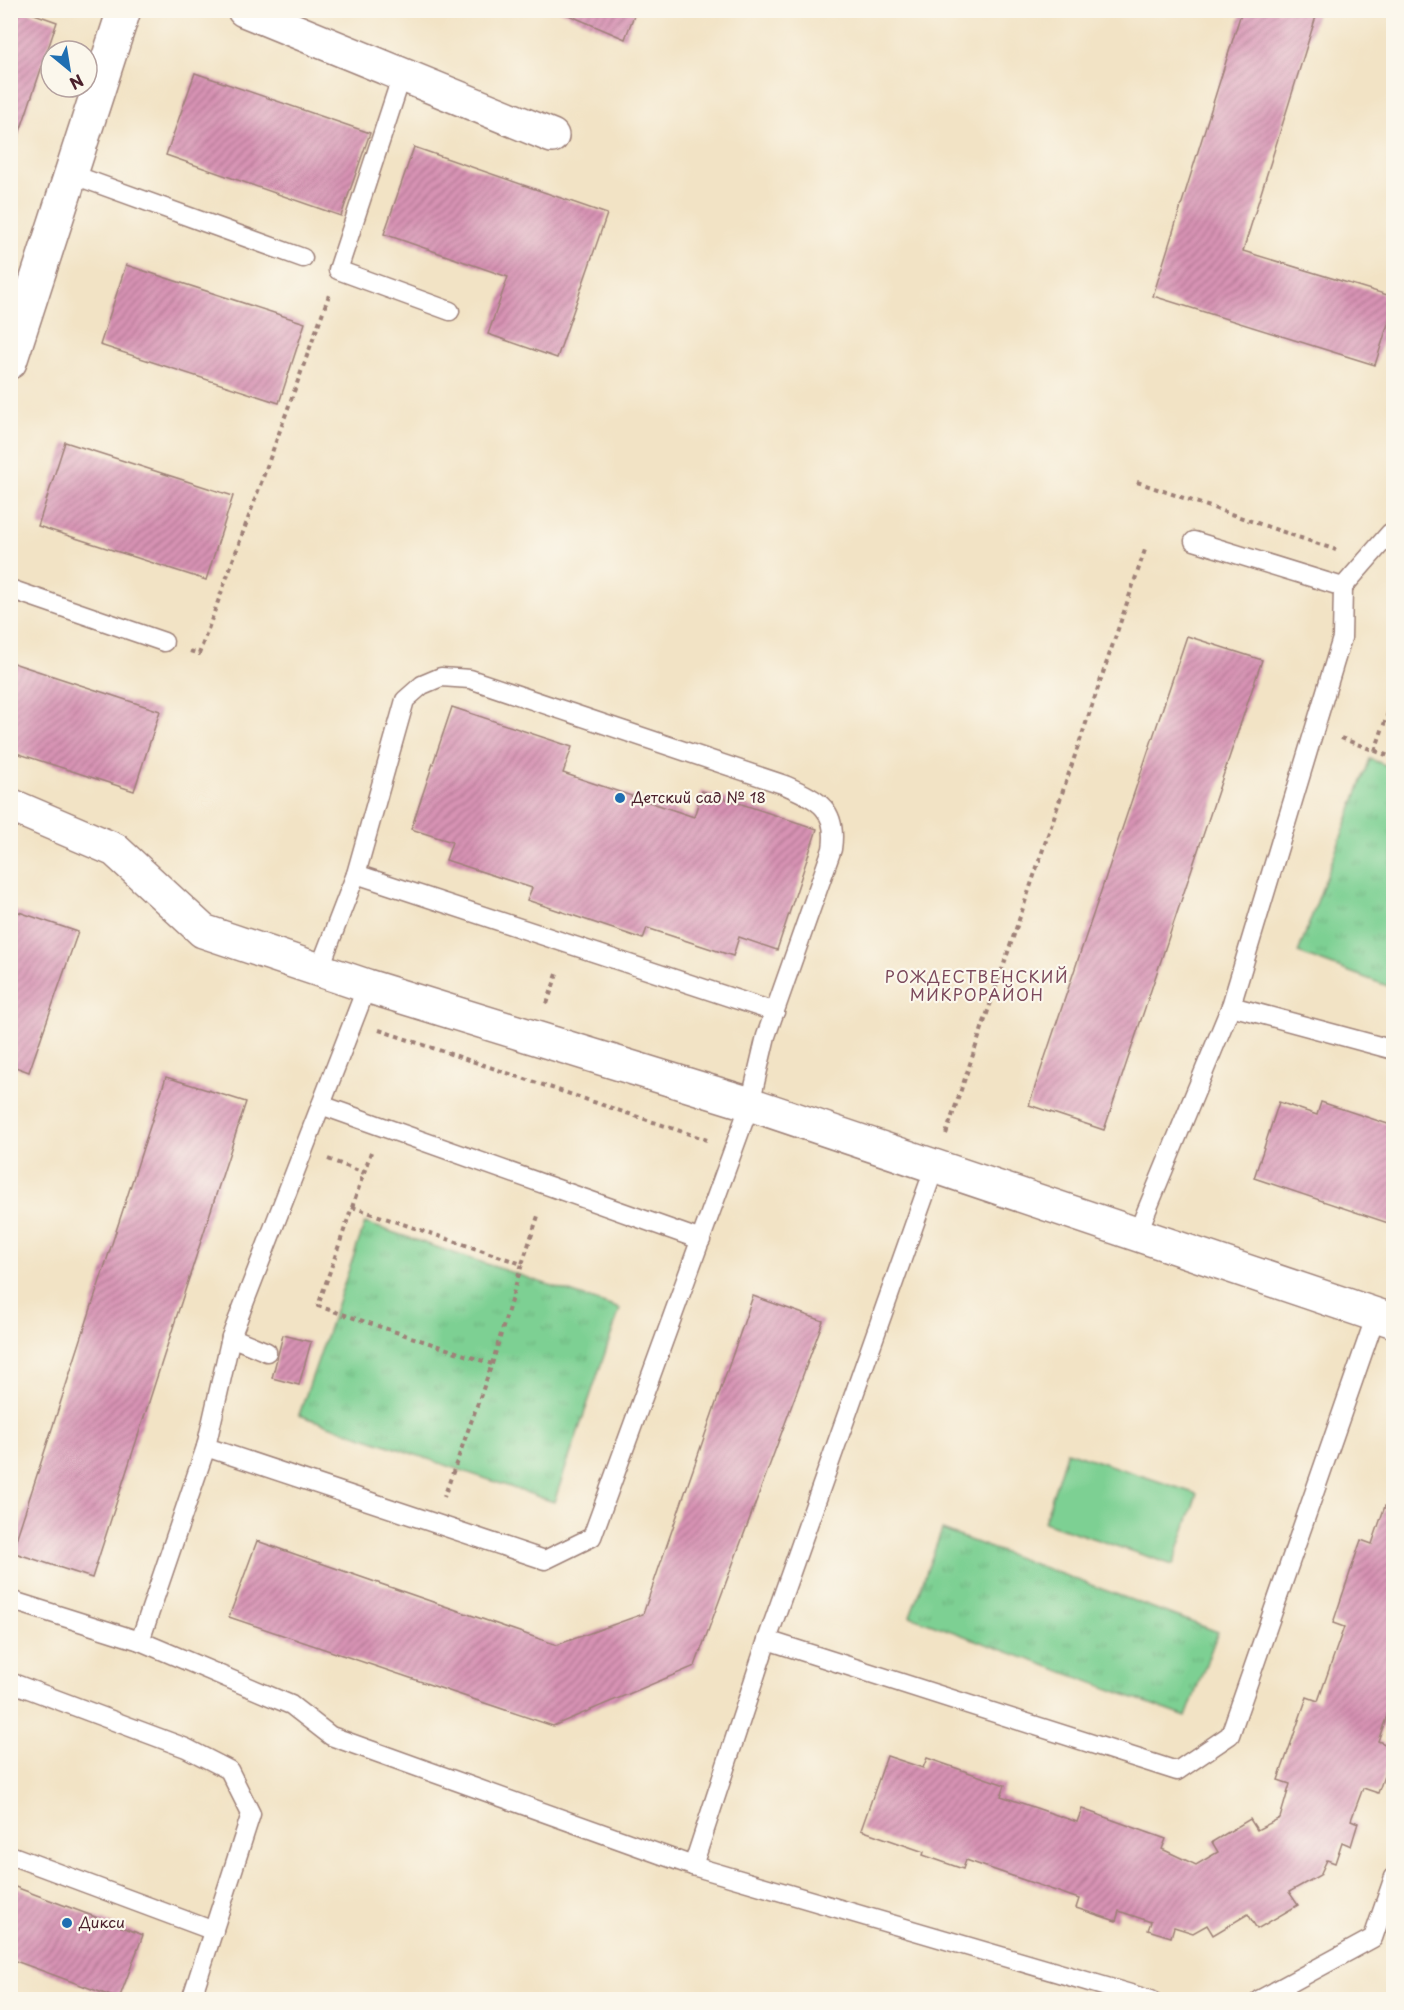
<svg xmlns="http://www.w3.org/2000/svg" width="1404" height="2010" font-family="'Playpen Sans',sans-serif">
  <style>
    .green { fill: #7dd093; stroke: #64785f; stroke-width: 1.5 }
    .park { fill: url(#park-tufts); stroke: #64785f; stroke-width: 1.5 }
    .building { fill: url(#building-hatch) }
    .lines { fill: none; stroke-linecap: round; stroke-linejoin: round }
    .lane-casing { stroke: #9e8178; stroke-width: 21 }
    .street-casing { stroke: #9e8178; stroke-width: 36 }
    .path { stroke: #9e8178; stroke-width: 4; stroke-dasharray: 4.5 4.5; stroke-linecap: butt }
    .lane { stroke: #fff; stroke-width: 18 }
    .street { stroke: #fff; stroke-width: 33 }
    .poi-dot { fill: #1f6fb2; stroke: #fbf7ec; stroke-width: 2 }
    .labels { text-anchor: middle; stroke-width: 4.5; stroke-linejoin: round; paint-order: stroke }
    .poi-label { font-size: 15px; fill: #4a1f2b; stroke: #fbf7ec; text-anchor: start }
    .neighbourhood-label { font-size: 16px; letter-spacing: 1.5px; fill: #7b485b; stroke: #fbf7ec }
  </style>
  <defs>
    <pattern id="park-tufts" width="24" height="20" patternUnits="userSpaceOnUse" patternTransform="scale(1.5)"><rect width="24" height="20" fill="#7dd093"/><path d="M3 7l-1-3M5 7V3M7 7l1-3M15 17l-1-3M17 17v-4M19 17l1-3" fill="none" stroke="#6eb27f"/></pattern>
    <pattern id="building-hatch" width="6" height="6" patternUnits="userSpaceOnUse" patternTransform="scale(1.5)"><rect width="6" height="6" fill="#d793b4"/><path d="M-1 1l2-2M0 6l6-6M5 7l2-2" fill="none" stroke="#b07793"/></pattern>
  </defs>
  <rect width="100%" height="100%" fill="#fbf7ec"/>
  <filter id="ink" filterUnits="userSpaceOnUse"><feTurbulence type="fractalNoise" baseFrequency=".0167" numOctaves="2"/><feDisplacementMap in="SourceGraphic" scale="12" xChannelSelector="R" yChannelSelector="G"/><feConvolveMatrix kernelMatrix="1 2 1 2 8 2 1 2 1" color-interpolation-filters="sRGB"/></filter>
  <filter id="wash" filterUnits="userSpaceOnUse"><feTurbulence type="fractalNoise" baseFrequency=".008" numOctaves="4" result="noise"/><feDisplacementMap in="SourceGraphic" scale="24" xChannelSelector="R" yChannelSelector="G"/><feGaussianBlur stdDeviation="1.35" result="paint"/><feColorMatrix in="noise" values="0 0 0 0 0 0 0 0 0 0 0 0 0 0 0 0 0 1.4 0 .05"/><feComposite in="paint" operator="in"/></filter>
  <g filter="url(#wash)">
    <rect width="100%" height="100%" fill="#f2e3c5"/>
    <polygon class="green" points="1067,1451 1197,1494 1173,1565 1044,1522"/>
    <g class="park">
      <polygon points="1370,759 1393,768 1393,988 1298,953"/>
      <polygon points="365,1223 620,1309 554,1502 299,1415"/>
      <polygon points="942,1530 1218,1632 1186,1717 910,1616"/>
    </g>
    <g id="blocks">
      <g class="building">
        <polygon points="10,10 23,10 57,22 11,158"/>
        <polygon points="557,10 636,10 625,39"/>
        <polygon points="1242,10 1318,10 1243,251 1394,297 1394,305 1375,365 1153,296"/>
        <polygon points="195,73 370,133 341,216 166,155"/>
        <polygon points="414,147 607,214 557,358 488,334 508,277 384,234"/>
        <polygon points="126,265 305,323 279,403 100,345"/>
        <polygon points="65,442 233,496 206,580 38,526"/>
        <polygon points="1187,636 1262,660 1104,1130 1029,1105"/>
        <polygon points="10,662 160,711 134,791 10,751"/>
        <polygon points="452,707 572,747 563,773 694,817 702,791 817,829 777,950 739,937 733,956 647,928 643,939 527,900 532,888 446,860 452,842 411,829"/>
        <polygon points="10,909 78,932 29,1072 10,1065"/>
        <polygon points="166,1077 246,1102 92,1578 12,1552"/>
        <polygon points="1279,1102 1317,1115 1321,1102 1394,1126 1394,1225 1254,1178"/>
        <polygon points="753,1296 823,1321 695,1666 553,1726 229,1617 257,1541 557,1645 643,1614"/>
        <polygon points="283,1335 311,1342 299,1385 272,1378"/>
        <polygon points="1385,1506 1394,1509 1394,1708 1390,1707 1378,1741 1394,1748 1378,1793 1363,1788 1351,1820 1358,1823 1351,1846 1342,1842 1335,1863 1327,1860 1320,1875 1289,1892 1298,1905 1257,1929 1248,1914 1213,1935 1207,1925 1193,1933 1174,1927 1171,1937 1148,1930 1151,1922 1119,1911 1116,1921 1076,1908 1079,1899 966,1860 963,1869 923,1855 924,1852 861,1830 887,1756 923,1768 927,1758 1005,1785 1001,1796 1077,1822 1082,1809 1166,1839 1162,1849 1196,1865 1218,1852 1212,1842 1250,1819 1257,1830 1280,1818 1290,1784 1278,1780 1307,1697 1318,1701 1344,1627 1333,1623 1361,1540 1372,1544"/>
        <polygon points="10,1885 143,1935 119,1999 10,1959"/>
      </g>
    </g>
  </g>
  <g filter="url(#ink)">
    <use href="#blocks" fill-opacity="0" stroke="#9e8178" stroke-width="1.5"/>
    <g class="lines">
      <g class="lane-casing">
        <g id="lane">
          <polyline points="402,75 338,270 450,311"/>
          <polyline points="71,174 303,258"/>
          <polyline points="1194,541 1343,587 1342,638 1231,1006 1394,1050"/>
          <polyline points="1343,587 1390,533 1394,534"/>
          <polyline points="10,589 164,642"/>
          <polyline points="356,874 775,1012"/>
          <polyline points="321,1105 701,1240"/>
          <polyline points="1137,1234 1231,1006"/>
          <polyline points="231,1337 367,986"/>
          <path d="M 267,1352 L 231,1337 L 206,1447 L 545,1560 L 592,1537 L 750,1104 L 766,1036 L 832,849 C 838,808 818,800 785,785 L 470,679 L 441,677 L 422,685 L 405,700 L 356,874 L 319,970"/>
          <polyline points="206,1447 140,1641 291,1705 331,1736 693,1866 767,1640 935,1166"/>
          <polyline points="10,1600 140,1641"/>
          <polyline points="767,1640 1177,1771 1230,1735 1376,1315"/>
          <polyline points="10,1682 186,1748 229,1770 251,1814 191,2000"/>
          <polyline points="10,1855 214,1931"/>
          <polyline points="693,1866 1151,2000"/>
          <polyline points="1259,2000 1373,1938 1394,1877"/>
        </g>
      </g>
      <g class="street-casing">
        <g id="street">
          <polyline points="244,10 552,136"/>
          <polyline points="10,362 124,10"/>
          <polyline points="10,805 115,850 203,931 367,986 750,1104 1394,1321"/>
        </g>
      </g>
      <g class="path">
        <polyline points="1137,482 1336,550"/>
        <polyline points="190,651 199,654 329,295"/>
        <polyline points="1341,738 1394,758"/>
        <polyline points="1375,751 1394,695"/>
        <polyline points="547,1004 558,971"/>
        <polyline points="379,1030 707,1140"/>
        <polyline points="946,1134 1146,547"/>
        <polyline points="371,1152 318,1306 492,1364 444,1497"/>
        <polyline points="328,1159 364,1173"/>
        <polyline points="352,1207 522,1264 539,1213"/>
        <polyline points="492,1364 522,1264"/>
      </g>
      <use href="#lane" class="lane"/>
      <use href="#street" class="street"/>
    </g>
  </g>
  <g class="poi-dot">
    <circle cx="620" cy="798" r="6"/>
    <circle cx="67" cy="1923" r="6"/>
  </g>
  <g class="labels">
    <g class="poi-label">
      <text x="632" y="803">Детский сад № 18</text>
      <text x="79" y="1928">Дикси</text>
    </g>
    <g class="neighbourhood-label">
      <text x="977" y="983">РОЖДЕСТВЕНСКИЙ<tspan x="977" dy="18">МИКРОРАЙОН</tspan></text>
    </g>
  </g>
  <rect width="1404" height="2010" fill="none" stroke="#fbf7ec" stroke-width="36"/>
  <g transform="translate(69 69) rotate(150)"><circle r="28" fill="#fbf7ec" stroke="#b4a19f" stroke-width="1.5"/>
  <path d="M0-4.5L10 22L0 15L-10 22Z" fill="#1f6fb2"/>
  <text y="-9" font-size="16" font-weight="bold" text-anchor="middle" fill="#4a1f2b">N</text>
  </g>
</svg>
